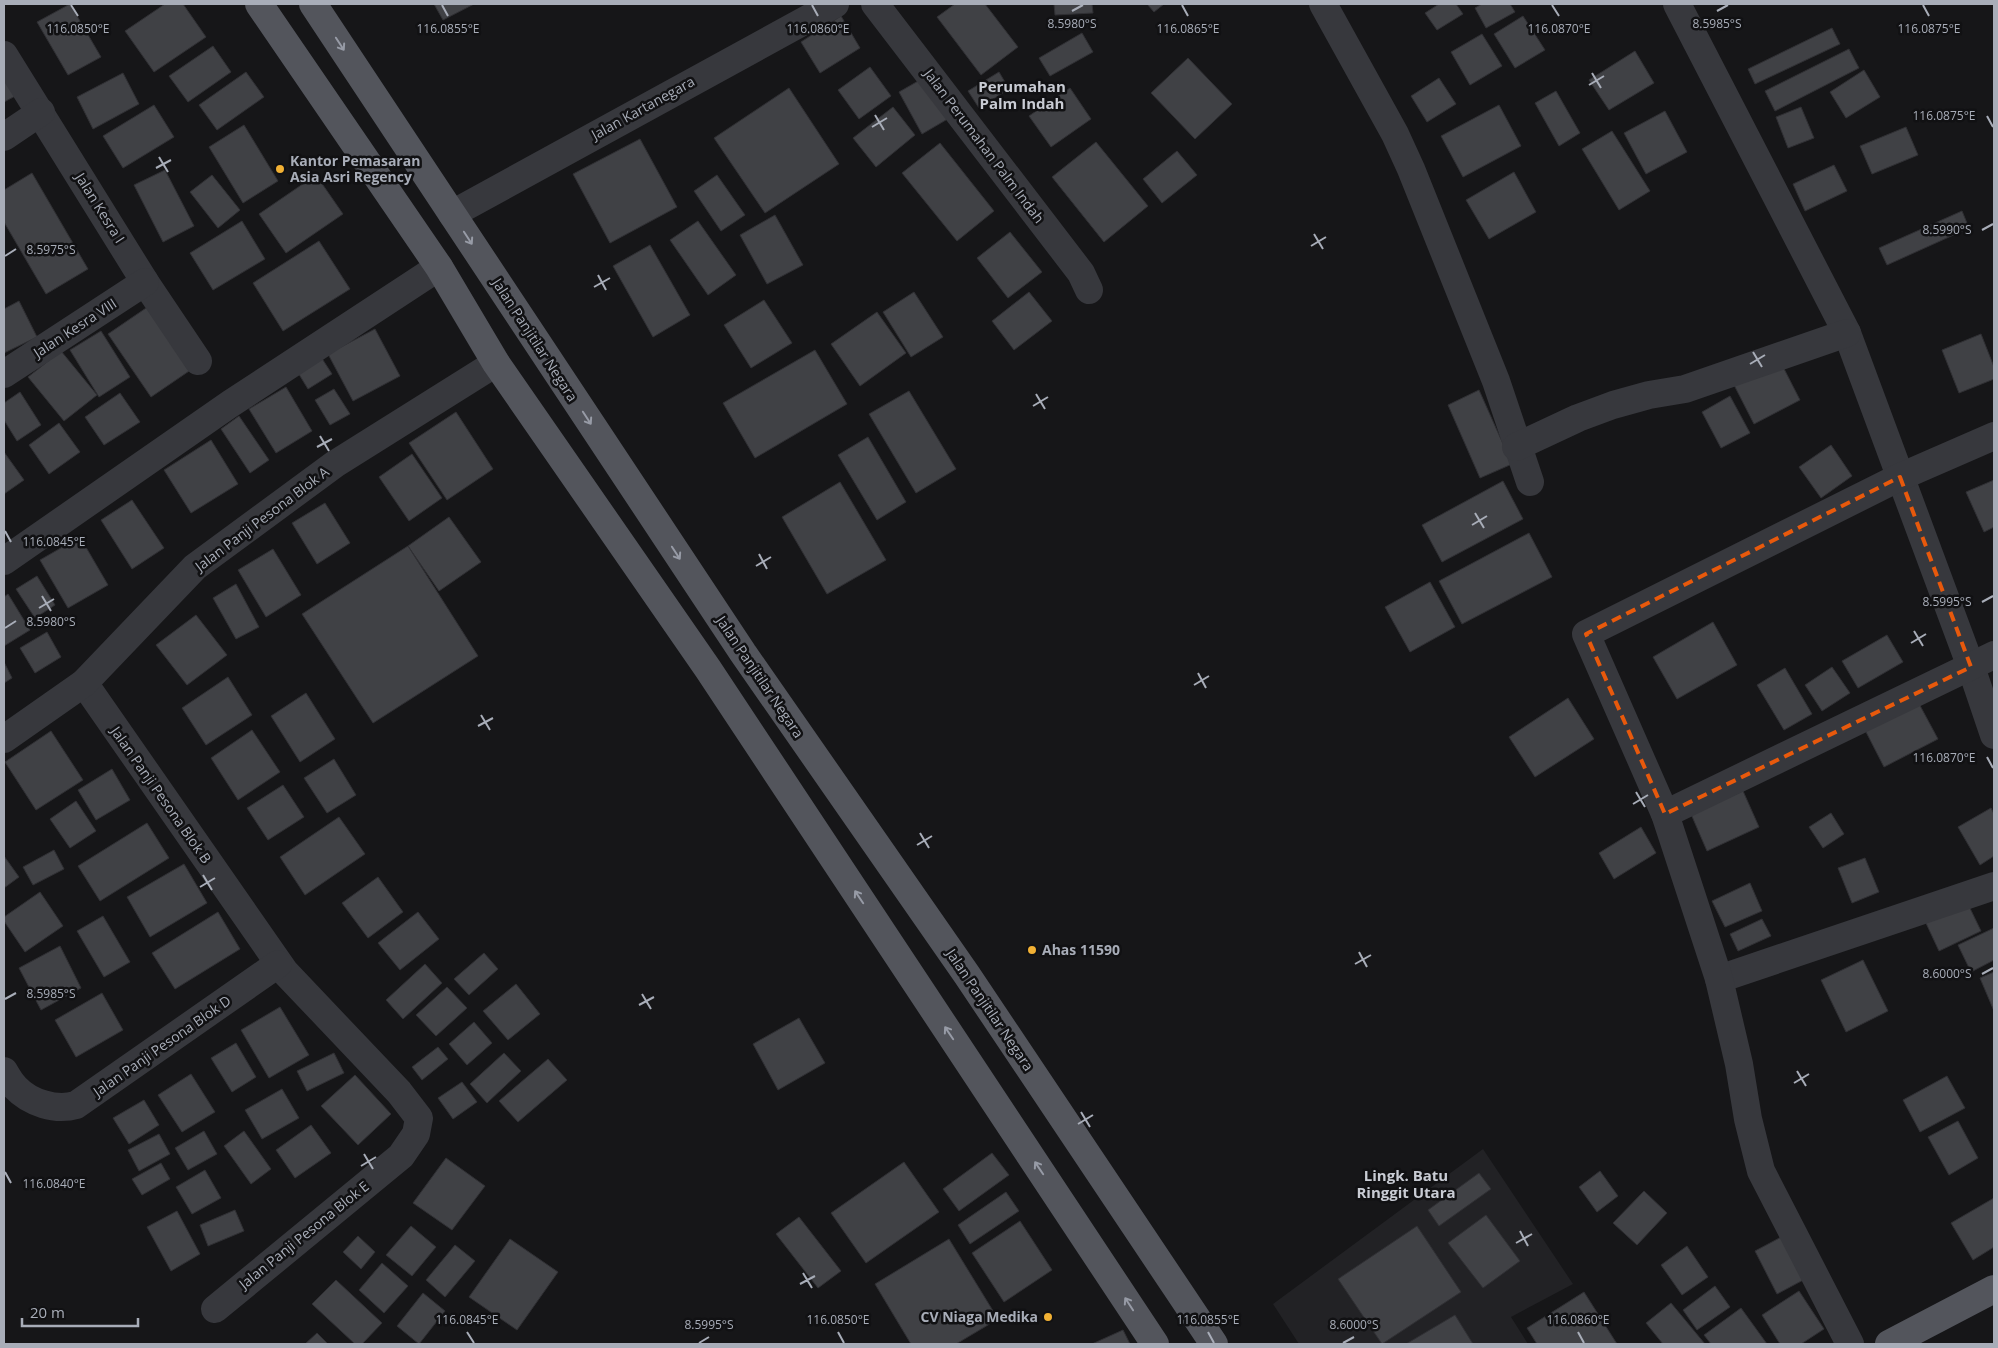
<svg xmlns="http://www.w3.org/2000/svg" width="1998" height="1348" font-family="'Open Sans',sans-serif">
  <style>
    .built { fill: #222225 }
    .building { fill: #404145; stroke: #303034 }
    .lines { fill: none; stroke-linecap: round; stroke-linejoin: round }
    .minor { stroke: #37383d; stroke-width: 28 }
    .major { stroke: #53555c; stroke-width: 28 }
    .oneway { stroke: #979ba6 }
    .marked { fill: none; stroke: #e8590c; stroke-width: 4; stroke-dasharray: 10 6; stroke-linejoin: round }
    .ticks { fill: none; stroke: #a8adb8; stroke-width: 2 }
    .poi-dot { fill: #f2b134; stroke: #111113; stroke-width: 2 }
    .labels { text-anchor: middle; stroke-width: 5; stroke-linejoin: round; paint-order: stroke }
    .street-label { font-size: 14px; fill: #a8adb8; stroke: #111113 }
    .poi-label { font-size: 14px; font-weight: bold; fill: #a8adb8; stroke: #111113; text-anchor: start }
    .neighbourhood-label { font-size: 15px; font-weight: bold; fill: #c9ccd4; stroke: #111113 }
    .ticks-label { font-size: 12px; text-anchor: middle; fill: #a8adb8; stroke: #111113; stroke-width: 5; stroke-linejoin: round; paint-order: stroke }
  </style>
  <rect width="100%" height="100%" fill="#161618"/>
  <polygon class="built" points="1483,1149 1573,1284 1511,1317 1528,1344 1299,1344 1273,1304"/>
  <g class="building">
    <polygon points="70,4 101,57 68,75 37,22"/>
    <polygon points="165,4 183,4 206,37 154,72 125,31"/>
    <polygon points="434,4 474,4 443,20"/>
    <polygon points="955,4 985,4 1018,47 981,75 937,17"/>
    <polygon points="1054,4 1092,4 1093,13 1055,15"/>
    <polygon points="1147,4 1164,4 1154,12"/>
    <polygon points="1439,4 1456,4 1463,14 1437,30 1425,13"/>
    <polygon points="1482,4 1510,4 1515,12 1486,28 1475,8"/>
    <polygon points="841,16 860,48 820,73 801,42"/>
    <polygon points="1523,16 1545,50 1515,68 1494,34"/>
    <polygon points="1832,28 1840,44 1755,84 1748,69"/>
    <polygon points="1082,33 1093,52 1050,76 1039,58"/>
    <polygon points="1482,34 1502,66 1470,85 1451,52"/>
    <polygon points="213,46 231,72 188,102 169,76"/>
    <polygon points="1849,49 1859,68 1775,111 1765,91"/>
    <polygon points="1635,51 1654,83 1609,110 1589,80"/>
    <polygon points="1188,58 1232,104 1195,139 1151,93"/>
    <polygon points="4,67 19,94 4,102"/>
    <polygon points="870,67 891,96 859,119 838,90"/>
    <polygon points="1864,70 1880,97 1846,118 1830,92"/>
    <polygon points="246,72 264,97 217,130 199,105"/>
    <polygon points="999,72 1009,89 979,108 968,91"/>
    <polygon points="123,73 139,104 93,129 77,97"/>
    <polygon points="927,76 951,117 922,134 899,92"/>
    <polygon points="1439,78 1456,104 1427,122 1411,96"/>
    <polygon points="789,88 839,164 765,213 714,138"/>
    <polygon points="1070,88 1091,119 1051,147 1029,116"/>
    <polygon points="1556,91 1580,133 1559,146 1535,103"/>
    <polygon points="154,105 174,137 123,168 103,136"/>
    <polygon points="1499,105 1521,146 1463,177 1441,136"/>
    <polygon points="893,107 915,135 876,167 853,138"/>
    <polygon points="1801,107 1814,138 1788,148 1776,117"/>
    <polygon points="1665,111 1687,152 1646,174 1624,133"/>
    <polygon points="244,125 278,181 243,203 209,147"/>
    <polygon points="1906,127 1918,155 1872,174 1860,146"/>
    <polygon points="1612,131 1650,191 1619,210 1582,149"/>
    <polygon points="640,139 677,207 610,243 573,174"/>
    <polygon points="1096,142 1148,206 1104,242 1052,177"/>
    <polygon points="940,143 994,211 957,241 902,173"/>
    <polygon points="1177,151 1197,175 1162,203 1143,179"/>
    <polygon points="1834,165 1847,191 1805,211 1793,184"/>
    <polygon points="165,170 194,226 163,242 134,185"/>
    <polygon points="1514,172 1536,212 1489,239 1466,200"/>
    <polygon points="32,173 88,269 46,294 4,222 4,190"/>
    <polygon points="212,175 240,210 218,228 190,192"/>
    <polygon points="316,175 343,214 286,253 259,214"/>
    <polygon points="717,175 745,215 721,231 694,191"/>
    <polygon points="1962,211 1969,228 1887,265 1879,248"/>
    <polygon points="775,215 803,265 767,284 740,235"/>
    <polygon points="242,221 265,259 213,290 190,253"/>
    <polygon points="698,221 736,275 708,295 670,240"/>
    <polygon points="1010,232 1042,272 1008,298 977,258"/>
    <polygon points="319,241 350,289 283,331 253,283"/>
    <polygon points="650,245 690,315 653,337 613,266"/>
    <polygon points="914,292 943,337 911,357 883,312"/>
    <polygon points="1029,292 1052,321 1014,350 992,321"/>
    <polygon points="764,300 792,343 751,368 724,325"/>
    <polygon points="19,301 37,337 4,353 4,309"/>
    <polygon points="152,304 195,367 151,397 108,334"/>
    <polygon points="877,312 906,353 860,386 831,344"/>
    <polygon points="375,329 400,376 353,401 328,354"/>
    <polygon points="101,331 130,377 99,397 70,350"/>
    <polygon points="1981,334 1994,367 1994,379 1959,393 1942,350"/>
    <polygon points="815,350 847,404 755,458 723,403"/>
    <polygon points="61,351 97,395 64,421 28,377"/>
    <polygon points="321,357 332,374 308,389 297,371"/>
    <polygon points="1779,359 1800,400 1754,424 1733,383"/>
    <polygon points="286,387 312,431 276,453 249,409"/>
    <polygon points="334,389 350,414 330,425 315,400"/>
    <polygon points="1479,390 1512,464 1480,478 1448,405"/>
    <polygon points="909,391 956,469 916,493 869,414"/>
    <polygon points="20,392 41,425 17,441 4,420 4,403"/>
    <polygon points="120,393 140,422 104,445 85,417"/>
    <polygon points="1730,396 1750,433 1721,448 1702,412"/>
    <polygon points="456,412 493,469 447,500 409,443"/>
    <polygon points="239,416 269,460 250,473 221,429"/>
    <polygon points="59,423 80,452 49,474 29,445"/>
    <polygon points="868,437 906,502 877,520 838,455"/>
    <polygon points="211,440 238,484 191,513 164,470"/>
    <polygon points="1831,445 1852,476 1821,498 1799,467"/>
    <polygon points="4,452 24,480 4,494"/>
    <polygon points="412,454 442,498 409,521 379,477"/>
    <polygon points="1994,480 1994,527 1984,532 1966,492"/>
    <polygon points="1503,481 1523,519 1442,562 1422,525"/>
    <polygon points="840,482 886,560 827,594 782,517"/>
    <polygon points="132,500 164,548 132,569 101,520"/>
    <polygon points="325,503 350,543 317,564 292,523"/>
    <polygon points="449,517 481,562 439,591 408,546"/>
    <polygon points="1529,533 1552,577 1462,624 1439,581"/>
    <polygon points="80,537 108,585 68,608 40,560"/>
    <polygon points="408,546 478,656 373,723 302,614"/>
    <polygon points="273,549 301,595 266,617 238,570"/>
    <polygon points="37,576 55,605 35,618 16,589"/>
    <polygon points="1430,582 1455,627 1410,652 1385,607"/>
    <polygon points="236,584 259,627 236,639 213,598"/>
    <polygon points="8,594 30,630 4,646 4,597"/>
    <polygon points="196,615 227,655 187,685 156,645"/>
    <polygon points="1713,622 1737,665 1677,699 1653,657"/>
    <polygon points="47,632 61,657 35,673 20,648"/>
    <polygon points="1887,635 1903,662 1858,688 1842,661"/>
    <polygon points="4,662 12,678 4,683"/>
    <polygon points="1832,667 1850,693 1822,711 1805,685"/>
    <polygon points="1785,668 1812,714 1784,730 1757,685"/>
    <polygon points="228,677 252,715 206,745 182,708"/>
    <polygon points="306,693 335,739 300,762 271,716"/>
    <polygon points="1568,698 1594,739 1535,777 1509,737"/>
    <polygon points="1917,700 1938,739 1884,767 1864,728"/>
    <polygon points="252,730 280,772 238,800 211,758"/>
    <polygon points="51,731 83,780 36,810 5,762"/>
    <polygon points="334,759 356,795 327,813 304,778"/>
    <polygon points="112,769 130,800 96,820 78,790"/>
    <polygon points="283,785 304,817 268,840 247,808"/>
    <polygon points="1743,791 1759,827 1707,851 1691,814"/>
    <polygon points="76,801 96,831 70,848 50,819"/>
    <polygon points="1991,808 1994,814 1994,856 1980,865 1958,827"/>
    <polygon points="1831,813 1844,834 1823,848 1809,827"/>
    <polygon points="339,817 365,854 305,895 280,857"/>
    <polygon points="147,823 169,858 100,901 78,866"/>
    <polygon points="1641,827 1656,853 1614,879 1599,853"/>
    <polygon points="54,850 64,869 33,885 23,867"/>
    <polygon points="4,856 19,877 4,888"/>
    <polygon points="1865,858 1879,892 1852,903 1838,868"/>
    <polygon points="184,864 207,903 150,937 127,897"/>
    <polygon points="378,877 403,912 368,938 342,903"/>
    <polygon points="1750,883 1762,911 1725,927 1712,901"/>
    <polygon points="40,892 63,926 25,952 4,921 4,917"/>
    <polygon points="1966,900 1981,931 1939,951 1925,921"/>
    <polygon points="218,912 240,949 175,989 152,953"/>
    <polygon points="418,912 439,939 400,970 378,943"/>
    <polygon points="103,916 130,962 104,977 77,931"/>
    <polygon points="1762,919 1771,936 1738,951 1730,934"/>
    <polygon points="1994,928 1994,960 1971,972 1958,945"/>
    <polygon points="60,946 81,988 41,1010 19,968"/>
    <polygon points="484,953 498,969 469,995 454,979"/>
    <polygon points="1863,960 1888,1011 1846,1032 1821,980"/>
    <polygon points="425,964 442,983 403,1019 386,1000"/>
    <polygon points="1994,972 1994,1011 1980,978"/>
    <polygon points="516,984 540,1014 508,1040 483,1011"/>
    <polygon points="447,987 467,1008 436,1036 416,1015"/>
    <polygon points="102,993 123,1030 76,1057 55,1020"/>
    <polygon points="280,1007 309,1055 269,1078 241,1030"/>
    <polygon points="799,1018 825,1063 778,1090 753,1044"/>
    <polygon points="474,1022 492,1043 467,1065 449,1044"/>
    <polygon points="236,1043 256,1077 232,1092 211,1058"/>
    <polygon points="438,1047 448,1059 422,1080 412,1067"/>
    <polygon points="334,1053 344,1073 307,1091 297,1071"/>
    <polygon points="504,1053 521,1071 487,1103 470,1084"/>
    <polygon points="548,1059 567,1080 518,1122 499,1101"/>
    <polygon points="191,1074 215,1112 182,1132 158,1095"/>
    <polygon points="355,1075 391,1114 358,1145 321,1106"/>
    <polygon points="1947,1076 1965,1108 1920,1132 1903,1100"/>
    <polygon points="462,1082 477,1102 453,1119 438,1098"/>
    <polygon points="282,1089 299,1118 262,1139 245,1110"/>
    <polygon points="144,1100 159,1125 129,1144 113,1118"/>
    <polygon points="1958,1121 1978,1158 1949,1175 1928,1137"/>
    <polygon points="311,1125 331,1153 295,1178 276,1150"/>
    <polygon points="204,1131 217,1154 188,1170 175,1148"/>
    <polygon points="244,1131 271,1169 251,1184 224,1146"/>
    <polygon points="159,1134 170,1154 139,1171 128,1150"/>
    <polygon points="992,1153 1009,1175 959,1211 943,1189"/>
    <polygon points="446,1158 485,1186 452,1230 413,1203"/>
    <polygon points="904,1162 939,1212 866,1263 831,1213"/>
    <polygon points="161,1163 170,1179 142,1195 132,1179"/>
    <polygon points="205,1170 221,1198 192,1214 176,1187"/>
    <polygon points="1600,1171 1618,1196 1597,1212 1579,1187"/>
    <polygon points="1479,1173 1491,1189 1439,1226 1428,1210"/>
    <polygon points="1644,1191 1667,1213 1637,1245 1613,1223"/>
    <polygon points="1006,1192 1019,1211 970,1244 958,1225"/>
    <polygon points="1994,1198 1994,1247 1973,1260 1951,1223"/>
    <polygon points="235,1210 244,1231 208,1246 200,1225"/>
    <polygon points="177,1211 200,1254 171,1271 147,1227"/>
    <polygon points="1486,1215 1520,1261 1483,1288 1448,1243"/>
    <polygon points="799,1217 841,1271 818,1288 776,1234"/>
    <polygon points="1020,1221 1052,1270 1004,1302 972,1253"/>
    <polygon points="411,1226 436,1247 412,1276 386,1255"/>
    <polygon points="1417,1226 1461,1292 1382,1344 1338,1279"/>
    <polygon points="1785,1235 1807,1278 1777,1294 1755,1251"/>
    <polygon points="358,1236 375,1252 361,1269 343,1252"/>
    <polygon points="510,1239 558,1272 517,1330 469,1297"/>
    <polygon points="949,1239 998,1319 956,1344 911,1344 875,1284"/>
    <polygon points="455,1245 475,1261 445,1297 426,1280"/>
    <polygon points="1687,1246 1708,1277 1682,1295 1661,1265"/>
    <polygon points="382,1263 408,1286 384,1313 359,1290"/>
    <polygon points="336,1280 382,1323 362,1344 355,1344 312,1304"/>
    <polygon points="1715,1286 1730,1307 1697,1330 1683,1310"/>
    <polygon points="1799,1291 1824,1329 1801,1344 1780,1344 1762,1315"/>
    <polygon points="1584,1292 1617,1344 1537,1344 1527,1328"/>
    <polygon points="423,1293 445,1311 419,1344 397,1326"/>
    <polygon points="1671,1303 1705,1344 1663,1344 1646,1323"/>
    <polygon points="1741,1308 1767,1344 1711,1344 1704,1335"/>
    <polygon points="1455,1315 1473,1344 1406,1344"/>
    <polygon points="1123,1330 1130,1344 1092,1344"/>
    <polygon points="317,1333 328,1344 305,1344"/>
  </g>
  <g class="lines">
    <g class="minor">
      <polyline points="875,4 1081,273 1089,290"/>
      <polyline points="1323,4 1395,134 1411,169 1496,381 1530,482"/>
      <polyline points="1677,4 1847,333 1971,667 1994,735"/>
      <polyline points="4,55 145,282 198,361"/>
      <polyline points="4,137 41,112"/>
      <polyline points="452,214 835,4"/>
      <polyline points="4,374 145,282"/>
      <polyline points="1516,447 1578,418 1613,405 1649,395 1685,389 1847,333"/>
      <polyline points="4,561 230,404 439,267"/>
      <polyline points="84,683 285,972 399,1092 419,1118 416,1134 401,1156 215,1309"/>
      <polyline points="4,739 84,683 195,567 335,464 496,363"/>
      <polyline points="1665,814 1994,655"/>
      <polyline points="1719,979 1994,886"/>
      <path d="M 4,1071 C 7,1076 10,1082 15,1087 C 30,1103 56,1111 76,1105 L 278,964"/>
      <polyline points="1850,1344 1761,1171 1748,1119 1739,1064 1719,979 1665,814 1586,634 1900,477 1994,436"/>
    </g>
    <g class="major">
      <polyline points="259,4 439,267 496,363 708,669 1155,1344"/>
      <polyline points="313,4 743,653 967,975 1214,1344"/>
      <polyline points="1889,1344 1994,1289"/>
    </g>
  </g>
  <defs><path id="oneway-shaft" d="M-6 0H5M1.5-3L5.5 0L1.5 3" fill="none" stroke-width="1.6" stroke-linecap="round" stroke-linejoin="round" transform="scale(1.25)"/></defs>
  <g class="oneway">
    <use href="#oneway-shaft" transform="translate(340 44) rotate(57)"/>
    <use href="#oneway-shaft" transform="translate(468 238) rotate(57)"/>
    <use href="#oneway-shaft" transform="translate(587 418) rotate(57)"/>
    <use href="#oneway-shaft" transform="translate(676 553) rotate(57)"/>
    <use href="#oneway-shaft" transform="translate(859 897) rotate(-124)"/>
    <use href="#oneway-shaft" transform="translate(949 1033) rotate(-124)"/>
    <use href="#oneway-shaft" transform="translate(1039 1168) rotate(-124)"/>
    <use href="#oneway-shaft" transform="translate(1129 1304) rotate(-123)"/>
  </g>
  <path class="marked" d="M 1900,477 L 1971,667 L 1665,814 L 1586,634 Z"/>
  <path class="ticks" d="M 71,5 L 78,16M 442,5 L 448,16M 812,5 L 818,16M 1182,5 L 1188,16M 1552,5 L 1559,16M 1923,5 L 1929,16M 1072,11 L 1083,5M 1717,11 L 1728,5M 1592,73 L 1601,88M 1589,85 L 1604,76M 875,115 L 884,130M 1987,116 L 1993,127M 872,127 L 887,118M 159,157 L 168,172M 156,168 L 171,160M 1982,230 L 1993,224M 1314,234 L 1323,249M 1311,246 L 1326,237M 5,256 L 16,249M 598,275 L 606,290M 594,287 L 610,278M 1753,352 L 1762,367M 1750,364 L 1765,355M 1036,394 L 1045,409M 1033,406 L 1048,397M 320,436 L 329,451M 317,447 L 332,439M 1475,513 L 1484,528M 1472,525 L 1487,516M 5,531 L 11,542M 759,554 L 767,569M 756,566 L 771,557M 42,596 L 51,611M 1982,602 L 1993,596M 39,608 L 54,599M 5,628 L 16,621M 1914,631 L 1923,646M 1911,643 L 1926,634M 1198,673 L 1206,688M 1194,685 L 1209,676M 481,715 L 490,730M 478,726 L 493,718M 1987,757 L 1993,768M 1636,792 L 1645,807M 1633,804 L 1648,795M 920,833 L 929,848M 917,845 L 932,836M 203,875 L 212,890M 200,887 L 215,878M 1359,952 L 1367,967M 1355,964 L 1371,955M 1982,974 L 1993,968M 642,994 L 651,1009M 5,999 L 16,993M 639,1005 L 654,997M 1797,1071 L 1806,1086M 1794,1083 L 1809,1074M 1081,1112 L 1090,1127M 1078,1124 L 1093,1115M 364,1154 L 373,1169M 361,1166 L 376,1157M 5,1172 L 11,1183M 1520,1231 L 1528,1246M 1516,1243 L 1532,1234M 803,1273 L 812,1288M 800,1284 L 815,1276M 467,1332 L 474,1343M 838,1332 L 844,1343M 1208,1332 L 1214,1343M 1578,1332 L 1584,1343M 699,1343 L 709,1337M 1343,1343 L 1354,1337"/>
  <g class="poi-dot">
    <circle cx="280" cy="169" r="5"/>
    <circle cx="1032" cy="950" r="5"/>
    <circle cx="1048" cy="1317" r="5"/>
  </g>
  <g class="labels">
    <g class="street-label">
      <text transform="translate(643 108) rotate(-29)" y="5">Jalan Kartanegara</text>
      <text transform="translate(984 146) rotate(53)" y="5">Jalan Perumahan Palm Indah</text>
      <text transform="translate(100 208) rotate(58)" y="5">Jalan Kesra I</text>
      <text transform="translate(75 328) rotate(-33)" y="5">Jalan Kesra VIII</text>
      <text transform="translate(535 340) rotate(57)" y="5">Jalan Panjitilar Negara</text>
      <text transform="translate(262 519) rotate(-37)" y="5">Jalan Panji Pesona Blok A</text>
      <text transform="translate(760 677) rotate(56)" y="5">Jalan Panjitilar Negara</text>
      <text transform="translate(161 795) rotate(55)" y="5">Jalan Panji Pesona Blok B</text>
      <text transform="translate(990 1010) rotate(56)" y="5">Jalan Panjitilar Negara</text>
      <text transform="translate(162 1046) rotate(-35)" y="5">Jalan Panji Pesona Blok D</text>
      <text transform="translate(304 1235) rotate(-39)" y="5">Jalan Panji Pesona Blok E</text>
    </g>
    <g class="poi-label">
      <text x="290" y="166">Kantor Pemasaran<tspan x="290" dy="16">Asia Asri Regency</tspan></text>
      <text x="1042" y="955">Ahas 11590</text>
      <text x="1038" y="1322" text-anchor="end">CV Niaga Medika</text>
    </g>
    <g class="neighbourhood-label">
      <text x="1022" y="92">Perumahan<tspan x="1022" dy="17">Palm Indah</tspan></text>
      <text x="1406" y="1181">Lingk. Batu<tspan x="1406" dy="17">Ringgit Utara</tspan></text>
    </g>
  </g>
  <g class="ticks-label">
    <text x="1072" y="28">8.5980°S</text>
    <text x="1717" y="28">8.5985°S</text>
    <text x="78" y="33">116.0850°E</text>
    <text x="448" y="33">116.0855°E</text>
    <text x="1559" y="33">116.0870°E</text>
    <text x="1929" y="33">116.0875°E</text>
    <text x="818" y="33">116.0860°E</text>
    <text x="1188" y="33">116.0865°E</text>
    <text x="1944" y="120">116.0875°E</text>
    <text x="1947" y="234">8.5990°S</text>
    <text x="51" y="254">8.5975°S</text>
    <text x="54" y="546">116.0845°E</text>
    <text x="1947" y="606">8.5995°S</text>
    <text x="51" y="626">8.5980°S</text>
    <text x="1944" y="762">116.0870°E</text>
    <text x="1947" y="978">8.6000°S</text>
    <text x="51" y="998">8.5985°S</text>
    <text x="54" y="1188">116.0840°E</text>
    <text x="467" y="1324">116.0845°E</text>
    <text x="838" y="1324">116.0850°E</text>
    <text x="1208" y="1324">116.0855°E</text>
    <text x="1578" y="1324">116.0860°E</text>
    <text x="709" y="1329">8.5995°S</text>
    <text x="1354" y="1329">8.6000°S</text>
  </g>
  <rect width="1998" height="1348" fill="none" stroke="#a8adb8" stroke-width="10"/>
  <path d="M22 1318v8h116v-8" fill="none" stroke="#a8adb8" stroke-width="2.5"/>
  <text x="30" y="1318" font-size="15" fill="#a8adb8" stroke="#111113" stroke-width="4" paint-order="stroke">20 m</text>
</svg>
